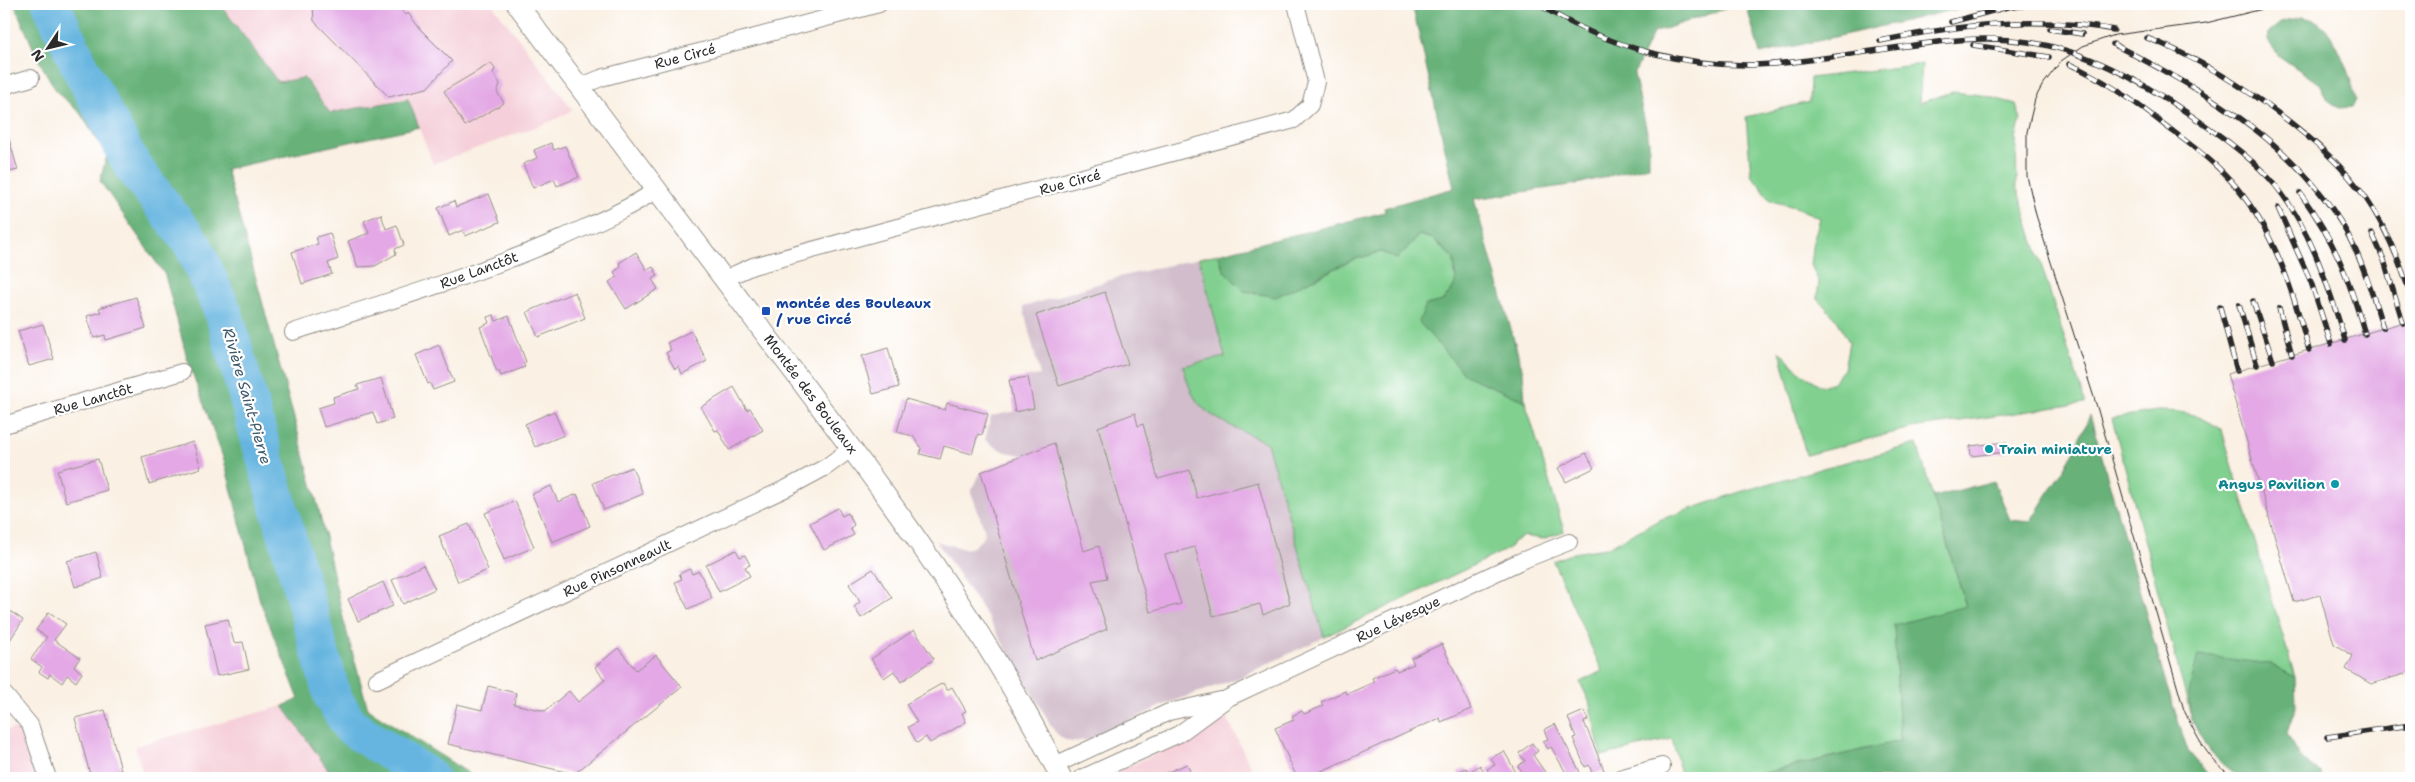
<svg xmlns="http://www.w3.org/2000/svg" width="2415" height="782" font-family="'Shantell Sans',sans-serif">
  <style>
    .built { fill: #f5cfd9 }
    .industrial { fill: #d1bdcb }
    .green { fill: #81d090; stroke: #567e5e }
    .forest { fill: #68b27a; stroke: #4a6e52 }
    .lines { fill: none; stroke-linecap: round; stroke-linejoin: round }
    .river { stroke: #66b5e0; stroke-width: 38 }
    .building { fill: #e3a8e5 }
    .minor-casing { stroke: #928e87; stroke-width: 18 }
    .tertiary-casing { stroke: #928e87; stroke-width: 22 }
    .minor { stroke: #fff; stroke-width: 16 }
    .tertiary { stroke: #fff; stroke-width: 20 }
    .tram { stroke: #2b2b2b; stroke-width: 1 }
    .rail-casing { stroke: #2b2b2b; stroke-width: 5.5 }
    .rail { stroke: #fff; stroke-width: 4; stroke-dasharray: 11; stroke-linecap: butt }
    .transit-dot { fill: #1a4fb4; stroke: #fff; stroke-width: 2 }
    .culture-dot { fill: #0f9aa8; stroke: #fff; stroke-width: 2 }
    .labels { text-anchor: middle; stroke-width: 4.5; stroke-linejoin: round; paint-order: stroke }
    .street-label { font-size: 14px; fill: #2b2b2b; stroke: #fff }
    .transit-label { font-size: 14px; font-weight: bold; fill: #164399; stroke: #fff; text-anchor: start }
    .culture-label { font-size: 14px; font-weight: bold; fill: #0d838f; stroke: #fff; text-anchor: start }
    .water-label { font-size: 15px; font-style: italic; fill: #405b6a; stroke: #fff }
  </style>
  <rect width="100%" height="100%" fill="#fff"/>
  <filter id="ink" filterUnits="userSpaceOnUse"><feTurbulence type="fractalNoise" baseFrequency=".02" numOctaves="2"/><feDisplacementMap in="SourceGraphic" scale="10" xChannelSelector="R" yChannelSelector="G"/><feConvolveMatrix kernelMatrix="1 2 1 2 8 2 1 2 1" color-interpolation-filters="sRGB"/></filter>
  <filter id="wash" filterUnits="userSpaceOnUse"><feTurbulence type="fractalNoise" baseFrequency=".0096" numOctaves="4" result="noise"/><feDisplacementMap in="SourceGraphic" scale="20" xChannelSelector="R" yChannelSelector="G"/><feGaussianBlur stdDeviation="1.12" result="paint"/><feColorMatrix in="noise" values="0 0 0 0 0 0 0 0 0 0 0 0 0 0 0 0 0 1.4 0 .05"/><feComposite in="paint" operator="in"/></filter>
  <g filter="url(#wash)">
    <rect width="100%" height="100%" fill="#faf0e3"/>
    <g class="built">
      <polygon points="220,4 492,4 573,110 552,121 433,164 408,99 330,113 305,78 278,82"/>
      <polygon points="283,706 334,778 144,778 135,746"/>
      <polygon points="1227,717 1256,778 1103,778 1192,737"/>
      <polygon points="15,728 21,737 34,778 4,778 4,731"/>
    </g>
    <polygon class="industrial" points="1199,258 1225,357 1183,366 1190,388 1201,406 1219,418 1267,443 1324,637 1238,678 1161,706 1091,739 1072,742 1063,739 1055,732 988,618 936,541 964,549 973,547 982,539 985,531 971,492 981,472 1024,455 1006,452 995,447 985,440 991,416 1034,408 1028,377 1040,375 1023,307 1123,276"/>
    <g class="green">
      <polygon points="1922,64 1919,103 1952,92 1982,95 2016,104 2021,119 2016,138 2017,188 2085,403 1912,428 1806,455 1780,351 1801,373 1821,386 1832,383 1844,369 1849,342 1837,320 1817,298 1819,282 1811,265 1814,239 1820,218 1795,207 1771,201 1751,174 1746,117 1809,102 1810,78"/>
      <path d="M 1419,235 L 1433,239 L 1454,259 L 1456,284 L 1443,301 L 1426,305 L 1512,395 L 1525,401 L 1564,531 L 1543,539 L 1524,536 L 1513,542 L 1510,548 L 1324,637 L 1267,443 C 1248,433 1215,421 1201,406 C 1191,396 1187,380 1183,366 L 1225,357 L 1199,258 L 1218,254 L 1225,272 L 1315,279 L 1352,260 L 1381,252 L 1397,259 Z"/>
      <path d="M 2157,411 C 2185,411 2199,414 2222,430 L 2295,677 L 2270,664 L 2190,692 L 2190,712 L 2112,418 Z"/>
      <polygon points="1917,444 1966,607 1894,625 1900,741 1743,778 1682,778 1672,739 1601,756 1589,701 1580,682 1602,671 1553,561 1573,553 1606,548 1659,520 1740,492 1823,468"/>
    </g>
    <g class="forest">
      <polygon points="14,4 220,4 278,82 304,78 330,113 408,99 419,127 226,169 318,506 344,622 368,709 476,778 334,778 283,706 299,699 260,601 224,460 187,358 165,275 100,181 107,155 80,113 57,92 38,59"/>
      <polygon points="1412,4 1739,4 1653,33 1634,74 1649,141 1649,166 1577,184 1474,199 1523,372 1525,401 1465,375 1419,322 1426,305 1443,301 1456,284 1454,259 1433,239 1419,235 1397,259 1381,252 1352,260 1276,297 1244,291 1225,272 1218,254 1385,212 1384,208 1454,188"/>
      <polygon points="1746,4 1961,4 1962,8 1760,54"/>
      <path d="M 2303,17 C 2308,18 2314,20 2318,22 C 2338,36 2350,77 2356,99 L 2352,107 L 2339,108 L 2328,100 L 2321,85 L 2279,56 L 2268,41 L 2269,32 L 2283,21 Z"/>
      <polygon points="2090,415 2165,681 2188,751 2211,778 1743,778 1900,741 1894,625 1966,606 1933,497 1994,481 2010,520 2030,522 2073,454"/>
      <path d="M 2198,655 L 2270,664 L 2295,677 L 2296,706 L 2287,733 L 2302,760 L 2320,771 L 2322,778 C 2304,778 2259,782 2245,778 C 2220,770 2196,736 2190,712 C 2186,694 2194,672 2198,655 Z"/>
    </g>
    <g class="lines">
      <polyline class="river" points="51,4 83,73 132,165 193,245 224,314 333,698 351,727 430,778"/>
    </g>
    <g id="blocks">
      <g class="building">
        <polygon points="313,4 395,4 406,15 408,13 421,30 452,61 427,88 389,97 314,21"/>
        <polygon points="491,63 495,69 493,73 500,84 497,92 504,103 465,126 444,91"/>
        <polygon points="8,136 18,170 4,173 4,138"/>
        <polygon points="551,143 554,150 565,146 579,177 557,186 554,179 533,188 523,164 537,158 534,150"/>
        <polygon points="489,194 500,222 465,236 463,230 449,236 438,208 454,201 456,207"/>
        <polygon points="381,214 386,229 397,225 404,245 395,249 396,254 375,266 358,267 348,241 369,233 364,221"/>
        <polygon points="330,233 338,259 328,263 332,274 302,284 292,252 318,244 316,237"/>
        <polygon points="636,252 647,270 653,267 658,276 652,279 658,289 626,309 609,282 617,277 614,272 621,267 619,263"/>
        <polygon points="575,292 585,318 538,337 527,312"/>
        <polygon points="1105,292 1128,364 1059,386 1036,315"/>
        <polygon points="136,297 146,328 106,340 105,335 94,338 87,316 101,312 99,308"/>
        <polygon points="494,315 496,321 509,316 526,362 523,363 525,367 501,376 499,371 497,372 480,327 489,323 487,317"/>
        <polygon points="2411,320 2411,672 2371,684 2346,669 2353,656 2334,644 2320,595 2294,602 2227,374"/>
        <polygon points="43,324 54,359 29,366 18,331"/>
        <polygon points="691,331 707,361 682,374 679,366 675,369 666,353 671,350 667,343"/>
        <polygon points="439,345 454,382 433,390 430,383 428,384 416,355"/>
        <polygon points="888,348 899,387 873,394 862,356"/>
        <polygon points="1028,377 1034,408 1015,412 1009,380"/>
        <polygon points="381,378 393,419 377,424 373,412 324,427 318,408 334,403 333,397 359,389 357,385"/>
        <polygon points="734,387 747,410 750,408 763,430 729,450 718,430 715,431 701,407"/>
        <polygon points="906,399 945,410 947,403 988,414 982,435 978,434 972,454 944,446 940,459 920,454 921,448 913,436 897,432"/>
        <polygon points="554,411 564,435 535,447 525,424"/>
        <polygon points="1135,413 1138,426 1143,424 1158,479 1190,470 1197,498 1258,482 1290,603 1263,615 1260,604 1213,616 1195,547 1165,555 1181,604 1150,612 1098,427"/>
        <polygon points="193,442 201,468 149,484 142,457"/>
        <polygon points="2006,442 2007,452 1971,456 1970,446"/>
        <polygon points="1054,443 1084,551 1099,546 1107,578 1092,581 1107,629 1035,661 981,472"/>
        <polygon points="1586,453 1594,468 1566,482 1558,468"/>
        <polygon points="98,459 107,490 66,502 57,470"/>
        <polygon points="632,467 643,494 604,510 593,483"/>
        <polygon points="551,486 558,502 577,494 590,526 552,542 532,494"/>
        <polygon points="515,501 534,547 504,560 485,513"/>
        <polygon points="838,508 842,516 848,513 854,525 850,528 854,535 824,550 810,523"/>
        <polygon points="469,524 488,570 458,582 439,536"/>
        <polygon points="736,550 740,557 745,555 750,565 745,567 750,576 719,592 706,565"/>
        <polygon points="96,552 103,578 75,587 67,561"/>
        <polygon points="423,565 435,589 403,604 392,580"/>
        <polygon points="690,569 692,574 699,571 712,598 688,609 675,582 682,579 679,574"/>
        <polygon points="873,569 892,598 861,618 854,607 860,602 849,584"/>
        <polygon points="383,582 393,606 358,621 348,599"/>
        <polygon points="4,607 23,620 8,643 4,640"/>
        <polygon points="49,612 66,624 54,640 80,658 74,666 82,673 76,682 67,675 62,683 50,674 48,678 39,672 42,667 31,659 47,637 36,630"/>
        <polygon points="228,619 234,643 243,642 249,669 217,676 205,624"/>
        <polygon points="914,630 934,659 901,682 894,671 884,678 871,659"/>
        <polygon points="1442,644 1471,709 1441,722 1440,718 1306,778 1297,778 1275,728 1294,720 1292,716 1302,711 1304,714 1323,706 1321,702 1345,691 1347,694 1374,682 1372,678 1395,668 1397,671 1414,664 1411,658"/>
        <polygon points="618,648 636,670 656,655 682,687 574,774 448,744 457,704 482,710 488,686 516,693 514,704 545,711 569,691 578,702 605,680 595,667"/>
        <polygon points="943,683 947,690 952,687 966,711 962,713 966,722 930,743 926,737 917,743 908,727 917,722 906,704"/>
        <polygon points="105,710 121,770 91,778 75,718"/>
        <polygon points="1584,711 1588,720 1584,722 1604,770 1593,775 1589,765 1585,767 1573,738 1576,737 1568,718"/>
        <polygon points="1555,724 1580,772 1569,778 1551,747 1548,749 1543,741 1548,739 1544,730"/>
        <polygon points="1532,743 1538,751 1533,755 1549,778 1527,778 1518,766 1525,761 1519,753"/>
        <polygon points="1504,751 1519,778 1502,778 1500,775 1492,778 1487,769 1495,765 1491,758"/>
        <polygon points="1187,764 1193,778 1154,778"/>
        <polygon points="1480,765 1487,778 1461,778 1458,772 1466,768 1469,772"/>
      </g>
    </g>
  </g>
  <g filter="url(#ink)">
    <use href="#blocks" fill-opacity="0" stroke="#928e87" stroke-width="1"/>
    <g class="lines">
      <g class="minor-casing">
        <g id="minor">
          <polyline points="4,86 31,78"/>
          <polyline points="579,87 601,78 879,4"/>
          <polyline points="724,279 753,266 1294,120 1310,105 1316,82 1296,4"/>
          <path d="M 293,332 C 383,303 474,276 562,238 C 594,223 627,210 656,190"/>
          <polyline points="4,425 182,372"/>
          <polyline points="377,680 789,487 826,467 852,448"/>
          <polyline points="4,694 30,725 48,778"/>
          <polyline points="1055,765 1169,712 1221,700"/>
          <polyline points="1082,778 1179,734 1228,698 1521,561 1569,542"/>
          <polyline points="1620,778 1662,766"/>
        </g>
      </g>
      <g class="tertiary-casing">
        <path id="tertiary" d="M 517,4 C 600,114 683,225 766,335 C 874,477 981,618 1061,778"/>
      </g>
      <use href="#minor" class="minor"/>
      <use href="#tertiary" class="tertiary"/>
      <path class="tram" d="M 2235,778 C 2209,762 2197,738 2184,710 L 2097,407 L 2036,215 L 2027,176 L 2027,132 L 2035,99 L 2042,86 L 2061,61 L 2083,46 L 2115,35 L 2206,23 L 2283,4"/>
      <g class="rail-casing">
        <g id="rail">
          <path d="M 1538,4 C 1607,48 1691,70 1773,64 C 1808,61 1844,55 1879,50 C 1929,43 1978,34 2028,42 C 2085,50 2139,80 2186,112 C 2215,132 2245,152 2269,178 C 2309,222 2328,285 2345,340"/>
          <polyline points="2406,4 2411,6"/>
          <polyline points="2014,7 2033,4"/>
          <polyline points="1951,22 2019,4"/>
          <polyline points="2050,29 2082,34"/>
          <path d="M 2147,38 C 2217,64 2322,136 2365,197 C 2386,227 2400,262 2411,296"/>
          <path d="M 1880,41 C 1957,25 2036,15 2114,30"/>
          <path d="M 2113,44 C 2207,92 2309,149 2355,249 C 2367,275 2375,302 2383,328"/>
          <polyline points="1973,45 2049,57"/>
          <path d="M 2069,64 C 2104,79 2132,100 2162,123 C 2188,143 2216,162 2237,188 C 2276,235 2293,292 2309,350"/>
          <path d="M 2300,193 C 2336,243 2348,276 2365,334"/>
          <polyline points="2278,208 2311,282 2331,344"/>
          <polyline points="2372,233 2384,260 2403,323"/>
          <polyline points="2253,301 2273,361"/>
          <polyline points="2239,305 2257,365"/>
          <polyline points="2220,307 2237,371"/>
          <polyline points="2279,308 2292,355"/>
          <polyline points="2327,737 2411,725"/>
        </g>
      </g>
      <use href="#rail" class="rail"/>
    </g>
  </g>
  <rect class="transit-dot" x="761" y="306" width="10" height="10" rx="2.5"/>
  <g class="culture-dot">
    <circle cx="1989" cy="449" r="5"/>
    <circle cx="2335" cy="484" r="5"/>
  </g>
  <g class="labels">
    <g class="street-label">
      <text transform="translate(685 56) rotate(-15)" y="5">Rue Circé</text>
      <text transform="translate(1070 182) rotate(-15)" y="5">Rue Circé</text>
      <text transform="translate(479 270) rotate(-20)" y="5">Rue Lanctôt</text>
      <text transform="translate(811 394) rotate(53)" y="5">Montée des Bouleaux</text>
      <text transform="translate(93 399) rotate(-16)" y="5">Rue Lanctôt</text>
      <text transform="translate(617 568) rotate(-25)" y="5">Rue Pinsonneault</text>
      <text transform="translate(1398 619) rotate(-25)" y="5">Rue Lévesque</text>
    </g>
    <g class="transit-label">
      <text x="776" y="308">montée des Bouleaux<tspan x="776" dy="16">/ rue Circé</tspan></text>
    </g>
    <g class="culture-label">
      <text x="1999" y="454">Train miniature</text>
      <text x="2325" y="489" text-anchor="end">Angus Pavilion</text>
    </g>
    <g class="water-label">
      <text transform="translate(247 396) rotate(74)" y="5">Rivière Saint-Pierre</text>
    </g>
  </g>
  <rect width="2415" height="782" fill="none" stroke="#fff" stroke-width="20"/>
  <g transform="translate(48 48) rotate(235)" stroke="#ffffff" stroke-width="4" paint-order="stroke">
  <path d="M0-4L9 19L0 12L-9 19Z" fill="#2b2b2b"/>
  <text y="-8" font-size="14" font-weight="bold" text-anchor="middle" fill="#2b2b2b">N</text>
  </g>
</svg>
